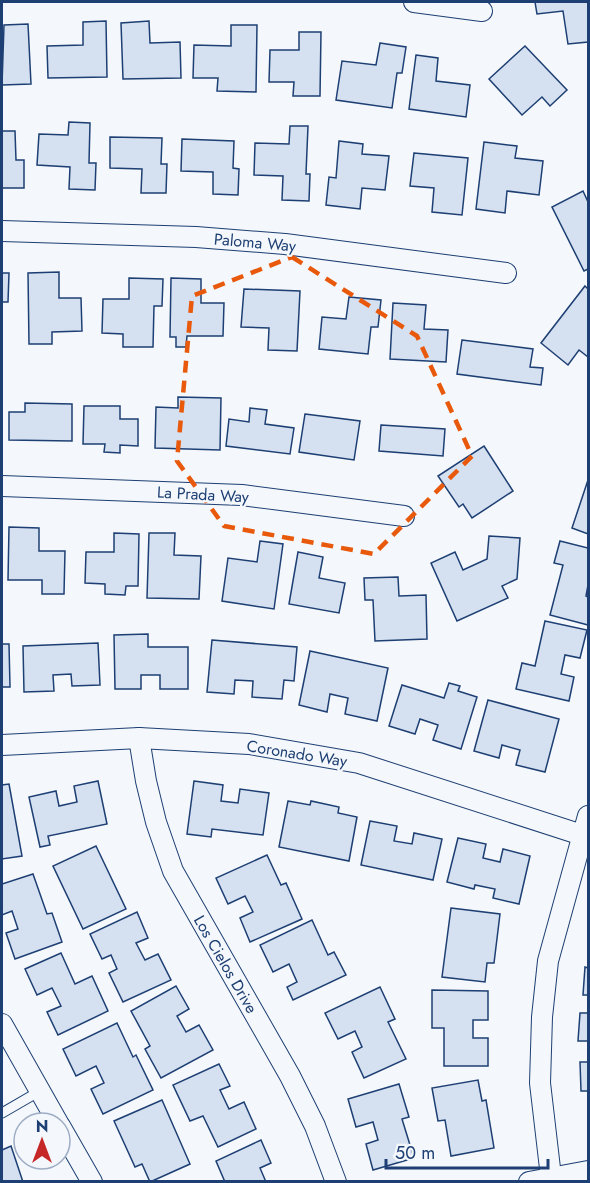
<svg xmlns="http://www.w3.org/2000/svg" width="590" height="1183" font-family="Jost,sans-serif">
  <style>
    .building { fill: #d5e0f0; stroke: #1d3f73; stroke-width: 1.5 }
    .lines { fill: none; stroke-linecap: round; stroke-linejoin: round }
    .lane-casing { stroke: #1d3f73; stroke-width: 11 }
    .street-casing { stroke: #1d3f73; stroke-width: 22 }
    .lane { stroke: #f4f7fb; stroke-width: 9 }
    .street { stroke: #f4f7fb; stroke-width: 20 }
    .marked { fill: none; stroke: #e8590c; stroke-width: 4.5; stroke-dasharray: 12 8; stroke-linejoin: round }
    .labels { text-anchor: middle; stroke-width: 4.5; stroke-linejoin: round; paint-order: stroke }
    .street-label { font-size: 16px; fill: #1d3f73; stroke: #f4f7fb }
  </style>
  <rect width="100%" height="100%" fill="#f4f7fb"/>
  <g class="building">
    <polygon points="535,2 588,2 588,42 568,44 563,11 537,14"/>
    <polygon points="106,21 107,77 48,78 47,46 83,45 83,22"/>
    <polygon points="149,21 150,43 180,42 181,78 123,79 121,23"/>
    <polygon points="28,24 31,84 2,85 4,25"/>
    <polygon points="231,25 257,25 256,92 217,91 218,78 193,78 194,45 231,46"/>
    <polygon points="299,32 321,32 320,96 293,96 294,82 269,82 270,50 299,50"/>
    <polygon points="380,43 406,47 402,73 397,73 392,108 336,100 342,61 376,65"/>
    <polygon points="525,46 567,90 550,106 542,97 522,115 489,79"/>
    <polygon points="416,55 438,58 436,81 470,85 466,117 409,109"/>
    <polygon points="69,122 90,123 89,163 96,163 95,190 69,189 70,167 37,165 39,134 68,135"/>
    <polygon points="290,126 308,126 306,174 310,174 309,201 282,200 283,176 254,175 255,143 289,144"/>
    <polygon points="2,131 15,131 16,160 24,160 24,188 2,188"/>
    <polygon points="110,137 162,138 161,164 167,164 166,193 141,193 142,169 110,168"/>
    <polygon points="182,139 234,141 233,168 239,169 238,195 213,194 213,172 181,171"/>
    <polygon points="339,141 363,144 362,154 389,156 385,190 362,188 360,209 326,205 329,177 336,178"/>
    <polygon points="484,142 517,146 515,158 543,161 539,195 507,191 505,213 476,209"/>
    <polygon points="414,153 468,158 462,215 432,212 434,188 410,186"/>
    <polygon points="583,191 588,202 588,269 584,271 552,207"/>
    <polygon points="59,272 59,298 81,298 82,331 52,332 52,344 29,344 28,273"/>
    <polygon points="2,273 9,273 8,302 2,302"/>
    <polygon points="129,278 163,279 162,306 154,306 153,347 123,347 123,334 102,333 103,299 129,299"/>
    <polygon points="171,278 201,279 201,303 224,303 223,336 187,336 186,347 176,347 176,337 170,337"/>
    <polygon points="585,286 588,289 588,357 579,350 568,365 541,343"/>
    <polygon points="244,289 300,291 297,351 268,350 269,328 241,327"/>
    <polygon points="349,297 381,300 378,327 371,327 368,354 319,349 322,317 346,319"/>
    <polygon points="393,303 426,305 424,329 448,330 446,362 390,359"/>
    <polygon points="462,340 533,349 530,367 543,368 541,385 457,374"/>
    <polygon points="178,397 221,398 220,450 155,448 156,407 178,408"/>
    <polygon points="25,403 72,404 72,441 9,440 9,412 25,412"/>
    <polygon points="84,406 120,406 120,419 138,419 138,446 120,445 120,453 104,452 105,444 83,444"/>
    <polygon points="250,408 267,410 265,424 294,428 290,454 226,446 229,419 249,422"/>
    <polygon points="305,414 360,421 354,460 299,452"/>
    <polygon points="381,425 445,429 443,456 379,451"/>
    <polygon points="484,446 513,491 472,518 463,504 459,507 438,476"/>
    <polygon points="588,480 588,534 572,528"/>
    <polygon points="9,527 39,528 39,551 65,551 64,594 42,594 42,580 8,580"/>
    <polygon points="114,533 139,534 138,586 126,586 125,595 105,594 105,584 85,583 86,552 114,552"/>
    <polygon points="149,533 175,533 174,555 201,556 199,599 147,598"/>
    <polygon points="489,536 520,538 517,579 502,586 508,598 457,621 431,563 455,552 463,570 487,559"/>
    <polygon points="260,541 283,544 274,609 222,601 228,558 257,562"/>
    <polygon points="560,541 588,548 588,585 586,596 588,597 588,625 550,615 563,565 554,563"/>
    <polygon points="298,552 323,557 319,578 345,583 339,613 289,604"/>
    <polygon points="398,577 399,596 426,595 427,639 375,641 373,600 365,600 364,578"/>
    <polygon points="545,621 587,630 580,658 565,655 561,674 574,677 569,701 516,689 522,663 535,666"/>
    <polygon points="148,634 148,647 188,647 188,689 160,689 160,675 141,675 141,689 115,689 114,635"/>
    <polygon points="212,640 297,647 294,681 284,680 282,699 252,697 253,681 235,680 234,694 207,692"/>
    <polygon points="98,643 100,685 72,686 71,674 53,675 54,691 24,692 23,646"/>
    <polygon points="2,644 9,644 10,687 2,687"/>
    <polygon points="310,651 388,668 377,721 345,714 348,698 330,694 327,712 299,705"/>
    <polygon points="449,683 460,686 458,691 477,697 461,749 433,740 438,725 420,719 415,734 389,726 402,685 444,698"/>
    <polygon points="488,700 559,719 545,772 516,765 520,750 502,745 499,758 474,751"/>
    <polygon points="98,781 107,824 48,836 50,845 40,847 29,797 56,791 59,806 77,802 74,786"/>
    <polygon points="194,781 223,785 221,801 238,803 240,789 269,793 263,835 212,829 211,837 187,834"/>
    <polygon points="9,784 22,856 2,859 2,785"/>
    <polygon points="288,801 310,805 311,801 339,807 338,813 357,817 349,861 279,847"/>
    <polygon points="370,821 397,826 394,841 412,844 414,833 442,839 433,880 361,865"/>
    <polygon points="458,838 486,844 483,858 500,862 503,849 530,856 519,904 493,898 495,889 475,885 474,889 447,882"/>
    <polygon points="96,846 126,909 83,929 53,866"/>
    <polygon points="267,855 281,885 286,883 302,919 250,942 240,918 253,912 245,896 228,904 216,878"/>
    <polygon points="33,874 47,914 52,913 62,942 15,959 6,933 18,929 12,911 2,915 2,884"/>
    <polygon points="451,908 500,914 494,963 487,963 485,982 442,977"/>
    <polygon points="137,912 148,938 136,943 145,960 158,954 171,980 123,1002 109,973 117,969 111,955 102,959 90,934"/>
    <polygon points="312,920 328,955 334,952 346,975 293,1000 287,987 297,982 289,964 273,972 260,945"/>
    <polygon points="61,953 75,984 92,976 108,1011 58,1035 47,1012 61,1006 52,988 37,995 25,969"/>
    <polygon points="585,967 588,968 588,995 583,995"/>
    <polygon points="176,986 189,1009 177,1016 186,1032 199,1025 213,1050 161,1078 145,1049 150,1046 131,1011"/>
    <polygon points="380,987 395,1019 388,1022 406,1059 364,1078 352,1052 362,1047 355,1031 338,1039 325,1013"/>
    <polygon points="432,990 488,991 488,1020 473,1020 473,1038 488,1038 488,1066 444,1066 444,1028 432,1028"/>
    <polygon points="580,1013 588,1013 588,1041 578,1041"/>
    <polygon points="117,1023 133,1057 136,1055 153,1090 103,1114 91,1089 104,1083 96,1066 76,1076 63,1049"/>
    <polygon points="580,1062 588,1062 588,1091 581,1091"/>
    <polygon points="219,1064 230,1086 220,1090 229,1109 244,1102 256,1129 218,1147 203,1116 190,1121 173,1085"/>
    <polygon points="478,1080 482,1101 486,1100 494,1148 451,1156 445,1120 438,1121 432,1088"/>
    <polygon points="399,1084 409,1117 402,1119 414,1158 373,1170 366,1144 378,1140 373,1122 356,1127 348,1099"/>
    <polygon points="162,1100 190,1164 150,1182 142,1164 135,1167 114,1121"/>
    <polygon points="261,1140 271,1163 260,1168 266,1182 225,1182 216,1161"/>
    <polygon points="11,1146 23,1182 2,1182 2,1150"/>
  </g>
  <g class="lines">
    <g class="lane-casing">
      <polyline id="lane" points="2,1113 40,1091"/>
    </g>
    <g class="street-casing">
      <g id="street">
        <polyline points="414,2 482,11"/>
        <polyline points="2,231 196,237 285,244 506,273"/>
        <polyline points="2,486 242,495 404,516"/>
        <polyline points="139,738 146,781 156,822 173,871 290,1076 315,1126 336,1182"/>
        <polyline points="2,745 139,738 249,744 359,763 582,835"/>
        <polyline points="2,1024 58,1123"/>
        <polyline points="60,1126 92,1182"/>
        <polyline points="551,1177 540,1083 542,1017 548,961 588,816"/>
        <polyline points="529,1182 588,1171"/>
      </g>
    </g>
    <use href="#lane" class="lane"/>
    <use href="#street" class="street"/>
  </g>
  <path class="marked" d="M 292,257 L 417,336 L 472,456 L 374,554 L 224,526 L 177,461 L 192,296 Z"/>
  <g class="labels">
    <g class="street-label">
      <text transform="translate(255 242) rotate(5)" y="6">Paloma Way</text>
      <text transform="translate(203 494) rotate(3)" y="6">La Prada Way</text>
      <text transform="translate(297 753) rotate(9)" y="6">Coronado Way</text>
      <text transform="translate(226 964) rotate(60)" y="6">Los Cielos Drive</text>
    </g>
  </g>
  <rect width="590" height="1183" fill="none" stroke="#1d3f73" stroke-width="6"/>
  <g transform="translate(42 1141)"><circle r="28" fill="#f4f7fb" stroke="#9eadc5" stroke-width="1.5"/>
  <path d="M0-4.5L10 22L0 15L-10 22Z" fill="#c62828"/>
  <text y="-9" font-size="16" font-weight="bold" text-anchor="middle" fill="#1d3f73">N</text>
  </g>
  <path d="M386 1159v9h162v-9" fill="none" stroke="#1d3f73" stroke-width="3"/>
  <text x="395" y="1159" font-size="18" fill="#1d3f73" stroke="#f4f7fb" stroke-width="4.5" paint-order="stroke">50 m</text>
</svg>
